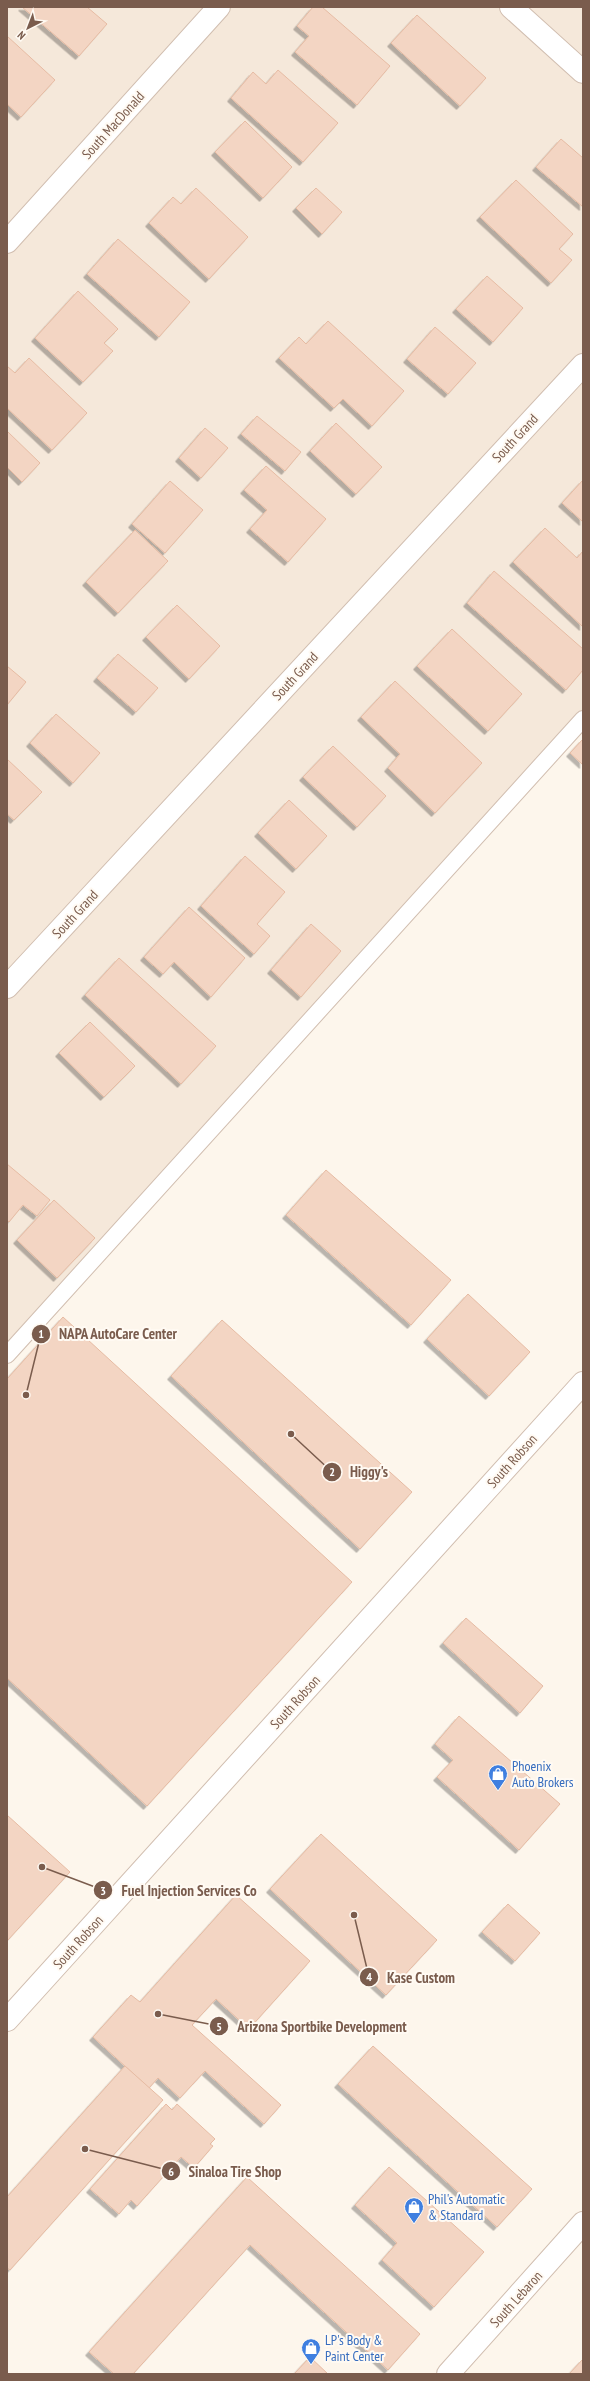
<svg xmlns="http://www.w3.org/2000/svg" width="590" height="2381" font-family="'PT Sans Narrow',sans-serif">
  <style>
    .residential { fill: #f5e8da }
    .building { fill: #f3d5c3; stroke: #e6bba3; filter: url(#shadow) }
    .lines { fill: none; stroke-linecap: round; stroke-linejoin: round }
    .service-casing { stroke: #d1beb0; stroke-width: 18 }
    .minor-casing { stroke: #d1beb0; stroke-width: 24 }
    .tertiary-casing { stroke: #d1beb0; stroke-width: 24 }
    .service { stroke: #fff; stroke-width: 16 }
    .minor { stroke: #fff; stroke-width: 22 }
    .tertiary { stroke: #fff; stroke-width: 22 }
    .labels { text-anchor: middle; stroke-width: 4; stroke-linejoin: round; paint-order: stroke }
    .street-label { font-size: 14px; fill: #7a5c4d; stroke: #fffaf3 }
    .shop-label { font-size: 14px; fill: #366cbe; stroke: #fffaf3; text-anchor: start }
    .leader { fill: none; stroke: #7a5c4d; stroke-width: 1.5 }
    .callout-dot { fill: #7a5c4d; stroke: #fffaf3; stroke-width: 1.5 }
    .mark-label { font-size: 12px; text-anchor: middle; font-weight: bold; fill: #fff }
    .callout-label { font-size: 15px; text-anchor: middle; font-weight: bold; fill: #7a5c4d; stroke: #fffaf3; stroke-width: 4; stroke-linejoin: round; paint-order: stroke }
  </style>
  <defs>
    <filter id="shadow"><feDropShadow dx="-3.5" dy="3.5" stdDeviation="0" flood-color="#0004"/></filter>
  </defs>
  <rect width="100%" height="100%" fill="#fdf6ec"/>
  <polygon class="residential" points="7,7 583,7 583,716 7,1344"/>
  <g class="building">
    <polygon points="22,7 87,7 107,24 79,56"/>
    <polygon points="313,7 322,7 390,66 357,105 295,52 309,36 297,26"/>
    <polygon points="417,15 486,78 460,106 391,43"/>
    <polygon points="7,36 55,80 21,117 7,104"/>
    <polygon points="278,70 338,123 303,162 231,98 253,72 266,84"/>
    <polygon points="245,121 292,167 263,198 215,152"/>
    <polygon points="561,139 583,158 583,207 536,167"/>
    <polygon points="516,180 573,234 559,249 572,260 551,283 480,217"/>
    <polygon points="196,188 248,237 209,279 149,223 173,197 181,204"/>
    <polygon points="316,188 342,212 322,234 296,208"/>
    <polygon points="118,239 190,302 159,337 87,274"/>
    <polygon points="487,276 523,308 493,342 456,309"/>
    <polygon points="78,291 118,329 104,343 113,351 83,382 35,338"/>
    <polygon points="328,321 404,391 372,426 343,399 334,408 279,358 299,337 306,344"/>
    <polygon points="435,327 476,363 448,394 407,359"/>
    <polygon points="29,358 87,413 52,450 7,408 7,366 15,373"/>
    <polygon points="257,416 301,452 285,471 241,434"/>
    <polygon points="336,423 382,467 356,494 310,451"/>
    <polygon points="205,428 228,448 201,478 179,458"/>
    <polygon points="7,431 40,463 22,482 7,467"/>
    <polygon points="266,466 326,519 288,562 250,529 267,510 244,490"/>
    <polygon points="583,480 583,522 562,503"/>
    <polygon points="170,481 203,510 165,553 132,524"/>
    <polygon points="545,528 577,558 583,551 583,627 513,562"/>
    <polygon points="135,530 168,561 118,613 86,582"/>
    <polygon points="494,571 583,649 583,670 566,690 467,603"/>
    <polygon points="177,605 220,646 189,679 146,637"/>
    <polygon points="452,629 522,694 488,731 417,666"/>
    <polygon points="118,654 158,688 136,712 97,678"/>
    <polygon points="7,666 26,682 7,705"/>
    <polygon points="395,681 482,763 435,813 388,768 400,754 361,717"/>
    <polygon points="56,714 100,753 73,783 30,743"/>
    <polygon points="583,739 583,765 570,753"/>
    <polygon points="333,746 386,796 357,827 303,777"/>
    <polygon points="7,759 42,792 14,820 7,814"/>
    <polygon points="289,800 327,836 296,869 258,833"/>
    <polygon points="245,856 285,892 257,924 270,936 254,954 201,906"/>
    <polygon points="189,907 245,958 211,997 174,962 163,974 144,957"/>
    <polygon points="311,924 341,951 301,997 271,970"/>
    <polygon points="119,958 216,1046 181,1084 85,995"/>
    <polygon points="90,1022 135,1066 104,1097 59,1053"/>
    <polygon points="7,1164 50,1200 37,1216 23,1205 9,1222 7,1220"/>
    <polygon points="326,1170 451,1280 411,1325 286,1215"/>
    <polygon points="54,1200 95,1238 57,1278 17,1240"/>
    <polygon points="468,1294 530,1352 489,1396 427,1339"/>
    <polygon points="63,1317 352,1582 147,1806 7,1678 7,1379"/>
    <polygon points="222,1320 412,1492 360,1549 171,1376"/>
    <polygon points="466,1618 543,1686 520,1713 443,1643"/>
    <polygon points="459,1716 560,1804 519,1850 437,1777 453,1760 435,1744"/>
    <polygon points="7,1815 70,1872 8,1940 7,1939"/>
    <polygon points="321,1834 437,1940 386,1995 270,1889"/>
    <polygon points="236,1895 310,1961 249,2029 216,1999 192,2025 281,2105 264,2124 205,2071 180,2098 158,2078 149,2088 93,2037 131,1995 140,2002"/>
    <polygon points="508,1904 540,1933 515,1961 482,1932"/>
    <polygon points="373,2046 532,2189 497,2227 338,2084"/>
    <polygon points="125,2066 163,2100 10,2270 7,2268 7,2197"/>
    <polygon points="166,2104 172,2110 177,2104 215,2139 210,2144 213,2146 194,2168 181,2157 137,2206 131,2200 119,2214 90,2189"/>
    <polygon points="389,2167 484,2252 434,2307 382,2260 397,2243 355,2205"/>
    <polygon points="247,2177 420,2334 388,2370 250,2245 133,2374 114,2374 89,2352"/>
    <polygon points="310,2357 328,2374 294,2374"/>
    <polygon points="583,2359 583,2374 569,2374"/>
  </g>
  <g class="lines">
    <g class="service-casing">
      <polyline id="service" points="7,1355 583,719"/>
    </g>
    <g class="minor-casing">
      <g id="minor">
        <polyline points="511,7 583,72"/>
        <polyline points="7,987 583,365"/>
        <polyline points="7,2020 583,1383"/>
        <polyline points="448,2374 583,2223"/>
      </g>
    </g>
    <g class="tertiary-casing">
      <polyline id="tertiary" points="7,242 219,7"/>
    </g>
    <use href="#service" class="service"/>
    <use href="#minor" class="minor"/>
    <use href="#tertiary" class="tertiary"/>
  </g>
  <defs>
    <g id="shop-pin" transform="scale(1)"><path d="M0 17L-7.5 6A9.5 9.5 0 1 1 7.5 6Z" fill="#3f7fe0" stroke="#fffaf3"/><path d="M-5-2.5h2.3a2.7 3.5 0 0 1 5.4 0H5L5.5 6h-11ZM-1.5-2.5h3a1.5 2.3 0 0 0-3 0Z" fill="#fff"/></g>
  </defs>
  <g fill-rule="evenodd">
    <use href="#shop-pin" x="498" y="1774"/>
    <use href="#shop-pin" x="414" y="2207"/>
    <use href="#shop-pin" x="311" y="2348"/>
  </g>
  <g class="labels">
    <g class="street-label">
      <text transform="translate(113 125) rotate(-48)" y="5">South MacDonald</text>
      <text transform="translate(515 438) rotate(-47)" y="5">South Grand</text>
      <text transform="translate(295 676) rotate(-47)" y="5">South Grand</text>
      <text transform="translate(75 914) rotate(-47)" y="5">South Grand</text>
      <text transform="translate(512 1461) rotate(-48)" y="5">South Robson</text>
      <text transform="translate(295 1702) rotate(-48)" y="5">South Robson</text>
      <text transform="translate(78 1942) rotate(-48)" y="5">South Robson</text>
      <text transform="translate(516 2299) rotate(-48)" y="5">South Lebaron</text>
    </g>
    <g class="shop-label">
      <text x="512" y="1771">Phoenix<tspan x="512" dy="16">Auto Brokers</tspan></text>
      <text x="428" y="2204">Phil's Automatic<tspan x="428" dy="16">&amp; Standard</tspan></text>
      <text x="325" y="2345">LP's Body &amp;<tspan x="325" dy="16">Paint Center</tspan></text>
    </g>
  </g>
  <path class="leader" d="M26 1395L41 1334M291 1434L332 1472M42 1867L103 1890M354 1915L369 1977M158 2014L219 2026M85 2149L171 2171"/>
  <g class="callout-dot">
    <circle cx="26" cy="1395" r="4"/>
    <circle cx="291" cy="1434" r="4"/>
    <circle cx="42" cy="1867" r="4"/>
    <circle cx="354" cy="1915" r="4"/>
    <circle cx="158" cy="2014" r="4"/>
    <circle cx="85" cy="2149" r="4"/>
    <circle cx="41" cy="1334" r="10"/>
    <circle cx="332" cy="1472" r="10"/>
    <circle cx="103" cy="1890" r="10"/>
    <circle cx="369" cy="1977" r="10"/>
    <circle cx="219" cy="2026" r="10"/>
    <circle cx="171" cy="2171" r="10"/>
  </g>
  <g class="mark-label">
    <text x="41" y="1338">1</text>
    <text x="332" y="1476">2</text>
    <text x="103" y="1895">3</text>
    <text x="369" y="1981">4</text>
    <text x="219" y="2031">5</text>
    <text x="171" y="2176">6</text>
  </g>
  <g class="callout-label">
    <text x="118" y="1339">NAPA AutoCare Center</text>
    <text x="369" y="1477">Higgy's</text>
    <text x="189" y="1896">Fuel Injection Services Co</text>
    <text x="421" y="1983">Kase Custom</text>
    <text x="322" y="2032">Arizona Sportbike Development</text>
    <text x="235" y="2177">Sinaloa Tire Shop</text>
  </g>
  <rect width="590" height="2381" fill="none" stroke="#7a5c4d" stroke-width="16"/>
  <g transform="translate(28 28) rotate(222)" stroke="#fffaf3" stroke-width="3" paint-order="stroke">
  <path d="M0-3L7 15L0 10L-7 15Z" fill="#7a5c4d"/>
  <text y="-6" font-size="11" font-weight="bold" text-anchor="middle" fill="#7a5c4d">N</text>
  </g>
</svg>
